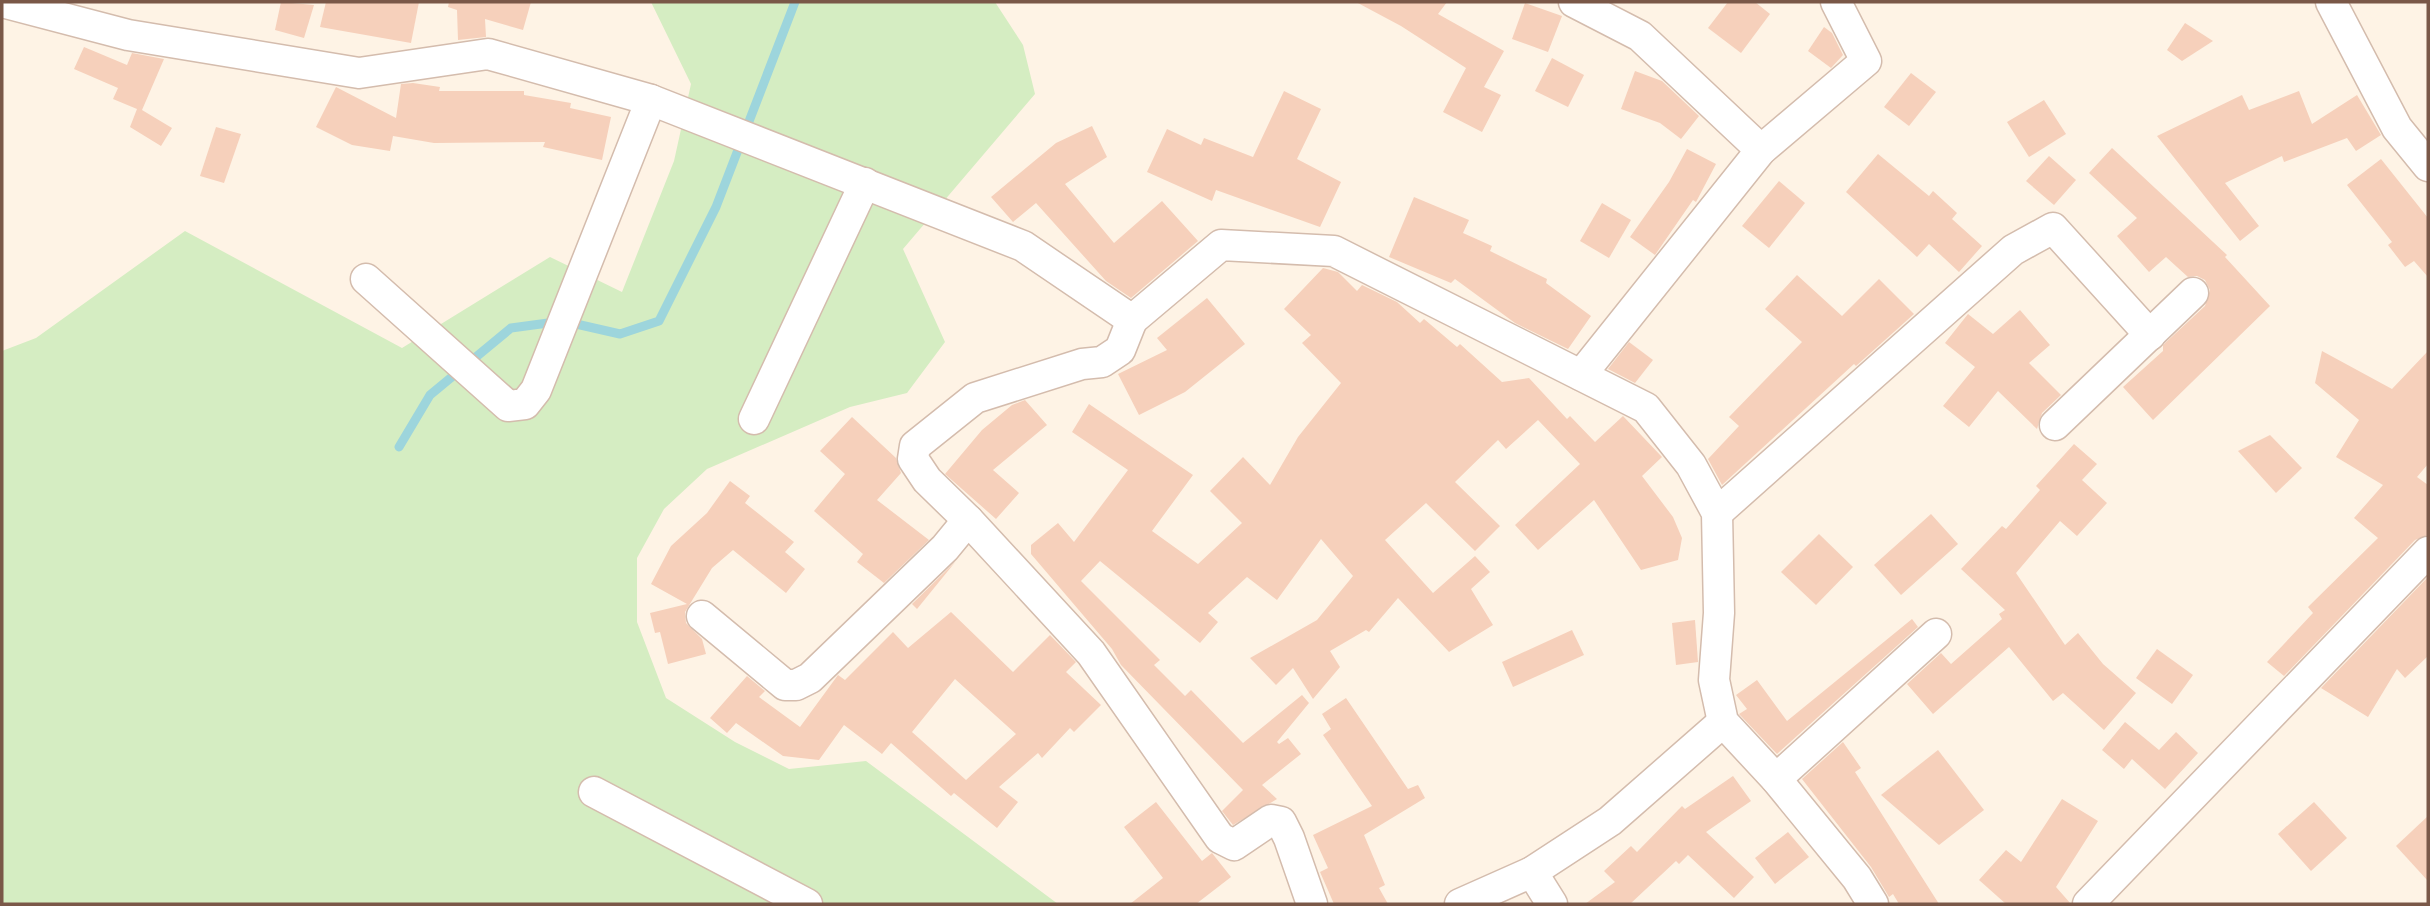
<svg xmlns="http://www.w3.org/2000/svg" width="2430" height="906" font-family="Karla,sans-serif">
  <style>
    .green { fill: #d5edc2 }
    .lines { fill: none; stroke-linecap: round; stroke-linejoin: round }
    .stream { stroke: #9dd5dc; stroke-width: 9 }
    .building { fill: #f6d0bb; fill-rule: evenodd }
    .minor-casing { stroke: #d4bcad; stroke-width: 33 }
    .minor { stroke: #fff; stroke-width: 30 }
  </style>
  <rect width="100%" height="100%" fill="#fef3e5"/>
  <polygon class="green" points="651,2 995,2 1023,45 1035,94 903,249 945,342 907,393 850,407 707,469 664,509 637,558 637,622 666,698 735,742 789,769 866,761 1058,904 2,904 2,351 36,338 185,231 402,348 550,257 622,292 674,161 691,84"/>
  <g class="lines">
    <polyline class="stream" points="399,447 430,395 511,328 563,321 620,334 659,321 716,207 795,2"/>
  </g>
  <g class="building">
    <polygon points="281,2 314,5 304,38 275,30"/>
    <polygon points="326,2 419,2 411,43 320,27"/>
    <polygon points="449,2 531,2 523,30 485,19 486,37 458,40 457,10 448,7"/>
    <polygon points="1356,2 1447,2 1438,14 1504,51 1484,87 1501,95 1482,132 1443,112 1466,68 1401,26"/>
    <polygon points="1728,2 1755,2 1770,14 1741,53 1708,28"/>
    <polygon points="1525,3 1562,16 1548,52 1512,39"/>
    <polygon points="2185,23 2213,41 2182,61 2167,50"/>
    <polygon points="1824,27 1832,33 1843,55 1831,68 1808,51"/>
    <polygon points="84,47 127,65 132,53 164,59 142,110 172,128 161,146 130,127 137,109 113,99 118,88 74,69"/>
    <polygon points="1552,58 1584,75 1568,107 1535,91"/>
    <polygon points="1635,71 1662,81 1699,116 1681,139 1660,123 1621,109"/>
    <polygon points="1911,73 1936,92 1909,126 1884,107"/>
    <polygon points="413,83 440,87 439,91 524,91 524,95 571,103 570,108 611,117 602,160 543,147 545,142 434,143 393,136 390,151 352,145 316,127 336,87 396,118 401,84"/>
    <polygon points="1284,91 1321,109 1297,159 1341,182 1320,227 1216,190 1212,201 1147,172 1167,129 1201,145 1204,138 1253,157"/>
    <polygon points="2299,91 2312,124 2357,95 2381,135 2356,151 2347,138 2284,162 2282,156 2225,183 2259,226 2240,241 2157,136 2242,95 2249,110"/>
    <polygon points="2044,100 2066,134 2029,157 2007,122"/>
    <polygon points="1092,126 1107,157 1065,184 1114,243 1162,201 1198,241 1131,298 1106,281 1036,203 1013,222 991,197 1056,143"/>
    <polygon points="216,127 241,134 224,183 200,176"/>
    <polygon points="2112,148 2227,255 2225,257 2270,306 2153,420 2123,387 2163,351 2163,345 2205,306 2210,290 2205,280 2197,276 2188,277 2166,257 2149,272 2117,236 2137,218 2089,173"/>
    <polygon points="1687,149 1716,164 1696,202 1693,200 1655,255 1630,237 1669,182"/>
    <polygon points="1878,154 1929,196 1933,191 1957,213 1952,219 1982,246 1959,272 1929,244 1917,257 1846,192"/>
    <polygon points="2049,156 2076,180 2054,205 2026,181"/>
    <polygon points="2381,159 2428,218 2428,277 2414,261 2405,267 2388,245 2392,242 2347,185"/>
    <polygon points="1779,181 1805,203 1769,248 1742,226"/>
    <polygon points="1414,197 1469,220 1463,233 1492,246 1490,251 1547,279 1546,283 1591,316 1568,349 1515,323 1455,279 1451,283 1389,257"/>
    <polygon points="1602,203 1631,220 1609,258 1580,241"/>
    <polygon points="1323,268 1338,272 1357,291 1362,285 1397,302 1420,323 1424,319 1457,347 1460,344 1502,382 1529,378 1567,419 1570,416 1595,442 1623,416 1662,457 1642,476 1673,517 1682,538 1678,560 1641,570 1594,500 1538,550 1515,525 1580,464 1538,420 1506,449 1498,440 1455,482 1500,526 1475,551 1426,503 1385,540 1433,593 1475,556 1490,572 1471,589 1493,625 1449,652 1398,598 1369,632 1366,630 1330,651 1340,667 1313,699 1293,668 1276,685 1250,658 1317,620 1353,576 1321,539 1277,600 1247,577 1208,613 1218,622 1200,643 1100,561 1081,581 1160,660 1154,665 1185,696 1191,690 1243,743 1302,695 1309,703 1277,742 1279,744 1288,738 1301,754 1262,785 1277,799 1233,825 1222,811 1243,790 1121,665 1112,649 1031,554 1031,545 1058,523 1074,542 1128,470 1072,432 1089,404 1193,475 1152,531 1198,564 1242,523 1210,491 1243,457 1270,485 1298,437 1341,383 1302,343 1311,335 1284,309"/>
    <polygon points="1797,275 1842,316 1879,279 1914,314 1856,366 1854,364 1722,485 1708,459 1739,426 1729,417 1802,342 1765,309"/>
    <polygon points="1207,298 1245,344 1185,392 1139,415 1118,374 1167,350 1157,338"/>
    <polygon points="2020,310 2050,345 2029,363 2061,395 2042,413 2037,429 1998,391 1969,427 1943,406 1975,367 1945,343 1968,314 1993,334"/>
    <polygon points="1629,342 1653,360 1635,383 1608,369"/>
    <polygon points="2322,351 2392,389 2428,351 2428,464 2417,477 2428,485 2428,535 2415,540 2284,676 2267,662 2313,613 2308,607 2378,538 2354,518 2383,485 2336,457 2359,420 2315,383"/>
    <polygon points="1025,400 1047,425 993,470 1019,493 996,519 945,474 982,430 1012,405"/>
    <polygon points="852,417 896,458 901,473 877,500 929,540 884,583 857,562 863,554 814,511 845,474 820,451"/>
    <polygon points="2270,435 2302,468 2276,493 2238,451"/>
    <polygon points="2074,444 2097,464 2082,480 2107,503 2077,536 2060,521 2016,573 2065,645 2078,633 2103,664 2136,693 2104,730 2063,693 2053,701 2009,647 1933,714 1907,684 1941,653 1951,664 2002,619 1999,614 2005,610 1961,569 2002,526 2006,529 2040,490 2036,486"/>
    <polygon points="730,481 750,496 745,503 794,542 785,552 805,569 786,593 733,550 712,568 685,612 686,623 702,639 706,654 668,664 660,632 655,633 650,613 687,604 651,584 671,546 707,513"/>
    <polygon points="1931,514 1958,544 1901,595 1874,565"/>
    <polygon points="1819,534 1853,567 1816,605 1781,572"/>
    <polygon points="956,561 917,609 912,604"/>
    <polygon points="2428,577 2428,656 2405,678 2397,669 2368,717 2321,688"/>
    <path d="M 951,612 L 1013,672 L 1050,635 L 1076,662 L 1066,672 L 1101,705 L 1074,732 L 1070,728 L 1042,758 L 1038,753 L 999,787 L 1018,802 L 997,828 L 954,793 L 951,796 L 891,743 L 882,754 L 844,725 L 819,760 L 783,756 L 736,723 L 727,733 L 710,718 L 747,676 L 765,691 L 759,697 L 800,727 L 838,675 L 845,680 L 893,632 L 908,648 ZM 955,679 L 1016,734 L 966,780 L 912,732 Z"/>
    <polygon points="1912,619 1918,627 1777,754 1739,714 1747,709 1736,695 1757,680 1787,721"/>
    <polygon points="1695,620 1698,662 1676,665 1672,623"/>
    <polygon points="1572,630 1584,655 1513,687 1502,662"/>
    <polygon points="2157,649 2193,675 2172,704 2136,678"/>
    <polygon points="1346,698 1408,789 1418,785 1425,798 1364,835 1385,885 1379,888 1388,904 1334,904 1320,872 1328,868 1313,835 1372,806 1323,735 1331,729 1322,714"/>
    <polygon points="2125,722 2159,750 2176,732 2198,753 2165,789 2132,759 2124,769 2102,750"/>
    <polygon points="1843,742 1861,768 1855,772 1939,904 1899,904 1893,894 1889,897 1871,867 1802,779"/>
    <polygon points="1938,750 1984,810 1939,845 1881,795"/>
    <polygon points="1733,776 1751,801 1706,832 1754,877 1734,898 1688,855 1679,864 1676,861 1630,904 1585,904 1615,882 1604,871 1631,846 1637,852 1682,806 1685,809"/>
    <polygon points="2062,799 2098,821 2056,887 2071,904 2006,904 1979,880 2006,850 2021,862"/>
    <polygon points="1156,802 1202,861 1212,853 1231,877 1196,904 1130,904 1163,878 1124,827"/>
    <polygon points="2314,802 2347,838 2311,871 2278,834"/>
    <polygon points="2428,816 2428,881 2396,846"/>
    <polygon points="1788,832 1809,857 1775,884 1755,858"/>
  </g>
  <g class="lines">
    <g class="minor-casing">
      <g id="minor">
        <polyline points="2,2 128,35 359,73 488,54 651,100 1023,246 1132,320 1221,245 1334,251 1646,408 1691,465 1717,513 1719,613 1714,680 1723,722 1776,779 1857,878 1873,904"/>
        <polyline points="1574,2 1640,36 1761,150"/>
        <polyline points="2331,2 2397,128 2428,166"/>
        <polyline points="366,279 508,406 525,404 536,390 651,100"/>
        <polyline points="1132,320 1120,350 1102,362 1082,364 975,398 915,446 913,459 927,480 968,520 1091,653 1220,838 1234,845 1271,820 1281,822 1289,838 1312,904"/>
        <polyline points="1581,375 1761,150 1866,61 1836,2"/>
        <polyline points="754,419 865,183"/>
        <polyline points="2055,425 2193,293"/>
        <polyline points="1717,513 2013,250 2053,228 2150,335"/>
        <polyline points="702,616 785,685 796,685 810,678 945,548 968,520"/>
        <polyline points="1776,779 1936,634"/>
        <polyline points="594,792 807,904"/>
        <polyline points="1532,872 1552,904"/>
        <polyline points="1460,904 1532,872 1610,821 1723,722"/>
        <polyline points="2088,904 2428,552"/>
      </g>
    </g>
    <use href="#minor" class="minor"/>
  </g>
  <rect width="2430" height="906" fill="none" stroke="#7a5848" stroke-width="7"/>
</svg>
